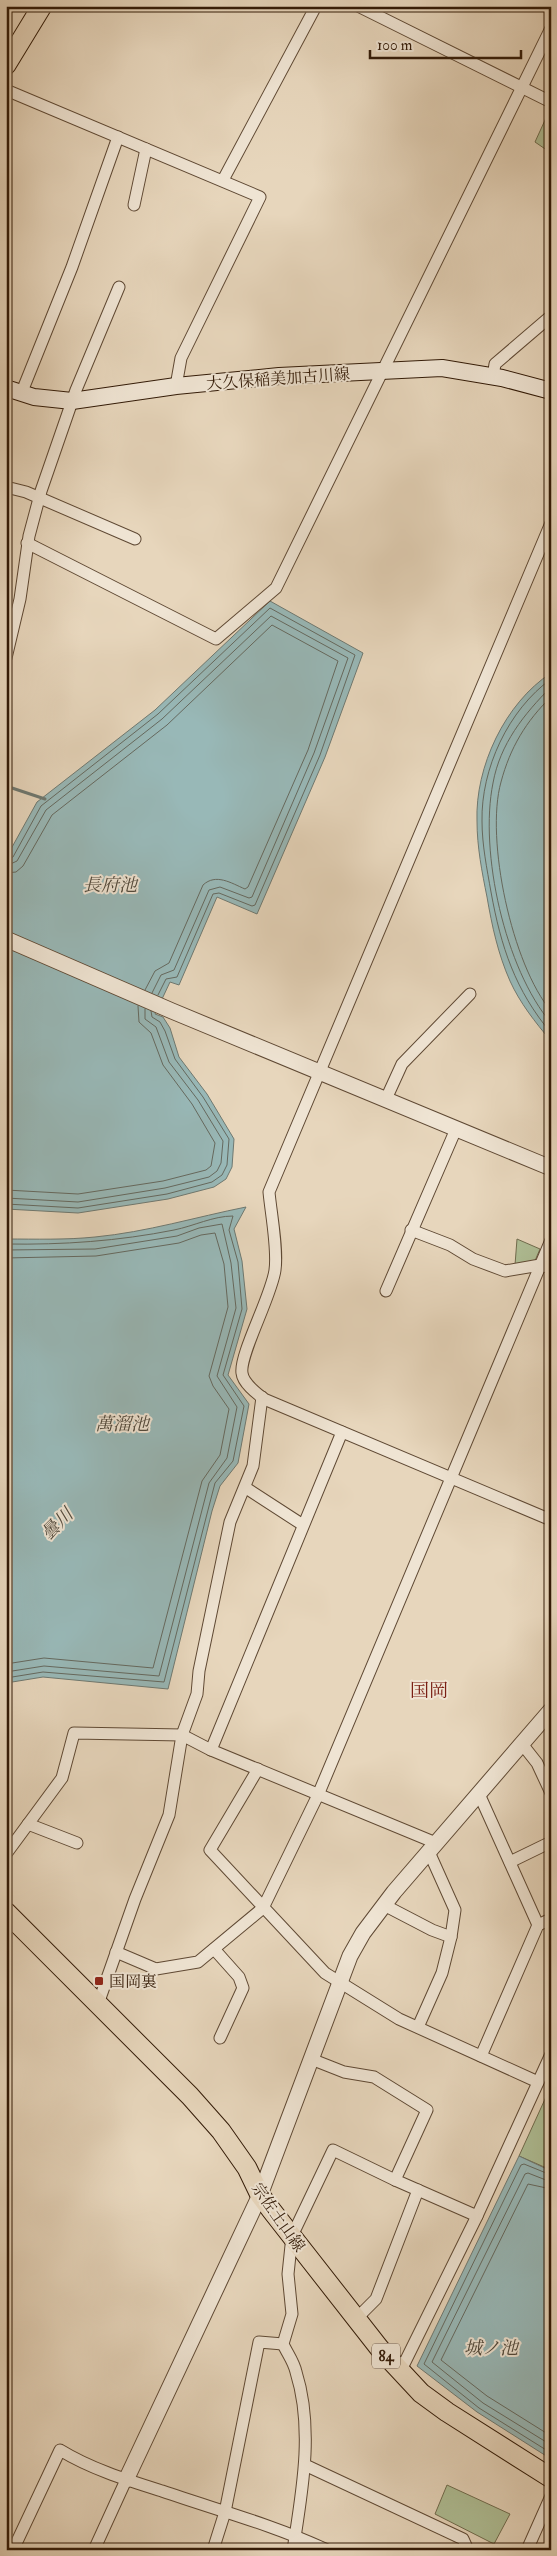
<svg xmlns="http://www.w3.org/2000/svg" width="557" height="2556" font-family="'IM FELL Double Pica','Noto Serif JP',serif">
  <style>
    .green { fill: #afbf96; stroke: #706c4e }
    .water { fill: #98b8b7; stroke: #6f7971 }
    .lines { fill: none; stroke-linecap: round; stroke-linejoin: round }
    .shore { stroke: #65695f; stroke-width: 1 }
    .stream { stroke: #6f7971; stroke-width: 3 }
    .minor-casing { stroke: #5f4934; stroke-width: 13 }
    .tertiary-casing { stroke: #5f4934; stroke-width: 17 }
    .secondary-casing { stroke: #321a07; stroke-width: 18 }
    .primary-casing { stroke: #321a07; stroke-width: 21 }
    .minor { stroke: #efe4d3; stroke-width: 11 }
    .tertiary { stroke: #efe4d3; stroke-width: 15 }
    .secondary { stroke: #efe4d3; stroke-width: 16 }
    .primary { stroke: #e7d6bc; stroke-width: 19 }
    .poi-dot { fill: #8f2418; stroke: #efe4d3; stroke-width: 2 }
    .labels { text-anchor: middle; stroke-width: 4; stroke-linejoin: round; paint-order: stroke }
    .shield { fill: #efe4d3; stroke: #6b5744; stroke-width: 1 }
    .shield-label { font-size: 15px; font-weight: bold; fill: #321a07 }
    .street-label { font-size: 16px; fill: #321a07; stroke: #efe4d3 }
    .poi-label { font-size: 16px; fill: #321a07; stroke: #efe4d3; text-anchor: start }
    .water-label { font-size: 18px; font-style: italic; fill: #51493c; stroke: #efe4d3 }
    .quarter-label { font-size: 19px; fill: #7a1f14; stroke: #efe4d3 }
  </style>
  <rect width="100%" height="100%" fill="#e7d6bc"/>
  <filter id="stains"><feTurbulence type="fractalNoise" baseFrequency=".004" numOctaves="4"/><feColorMatrix values="0 0 0 0 .2 0 0 0 0 .09 0 0 0 0 .02 0 0 0 .5 -.17"/></filter>
  <radialGradient id="worn" r=".72"><stop offset=".6" stop-color="#630" stop-opacity="0"/><stop offset="1" stop-color="#630" stop-opacity=".3"/></radialGradient>
  <g class="green">
    <polygon points="551,107 551,153 535,142"/>
    <polygon points="517,1239 540,1249 534,1263 515,1265"/>
    <polygon points="551,2086 551,2170 519,2156"/>
    <polygon points="447,2485 510,2514 494,2544 435,2514"/>
  </g>
  <g class="water">
    <polygon points="270,601 363,653 325,757 257,914 217,897 179,985 170,982 155,1014 163,1017 170,1028 179,1057 207,1094 234,1139 232,1167 226,1179 214,1187 168,1199 78,1213 6,1209 6,858 37,802 155,710"/>
    <path d="M 551,673 L 551,1041 C 535,1022 520,1003 510,981 C 498,954 492,926 487,897 C 482,872 477,847 477,821 C 475,767 505,703 551,673 Z"/>
    <path d="M 246,1207 L 234,1229 L 242,1261 L 247,1309 L 228,1375 L 249,1404 L 238,1463 L 220,1486 L 212,1511 L 168,1689 L 43,1677 L 6,1683 L 6,1239 C 36,1239 66,1240 95,1237 C 147,1232 196,1217 246,1207 Z"/>
    <polygon points="519,2156 551,2171 551,2459 477,2412 417,2366"/>
  </g>
  <g class="lines">
    <g class="shore">
      <path d="M 551,679 C 508,710 481,769 482,821 C 482,845 487,869 491,892 C 501,947 515,990 551,1033"/>
      <path d="M 551,687 C 524,714 500,744 493,783 C 479,852 505,969 551,1023"/>
      <path d="M 551,697 C 526,721 510,748 501,782 C 485,839 512,965 551,1011"/>
      <polyline points="6,860 13,857 41,806 158,714 270,608 355,655 320,755 255,905 252,906 219,893 213,894 177,977 166,979 158,995"/>
      <polyline points="6,866 17,861 46,810 162,719 271,616 348,658 314,753 252,897 249,898 220,887 209,890 174,970 161,975 152,993"/>
      <path d="M 6,873 L 16,872 L 23,866 L 52,815 L 167,725 L 272,625 L 338,661 L 308,750 L 248,887 L 245,889 C 231,883 216,873 203,885 L 169,963 L 155,971 L 145,990"/>
      <polyline points="6,1190 78,1194 163,1181 206,1170 211,1166 215,1143 192,1104 163,1065 151,1033 139,1022 138,1006"/>
      <polyline points="6,1198 78,1202 165,1188 209,1177 217,1171 221,1163 223,1141 198,1100 169,1062 156,1027 145,1019 145,1009"/>
      <polyline points="6,1204 78,1208 167,1194 212,1182 222,1175 227,1165 229,1139 203,1097 175,1059 165,1031 160,1022 152,1017 151,1011"/>
      <path d="M 6,1244 C 63,1245 119,1241 174,1230 C 194,1226 213,1216 233,1216 L 229,1230 L 238,1262 L 242,1309 L 223,1375 L 244,1406 L 233,1461 L 215,1483 L 208,1510 L 164,1682 L 43,1672 L 6,1678"/>
      <polyline points="6,1250 95,1249 177,1236 199,1228 222,1224 231,1263 236,1308 217,1376 237,1407 227,1458 209,1483 159,1676 44,1666 6,1672"/>
      <polyline points="6,1258 96,1256 179,1243 201,1235 215,1233 224,1264 228,1307 209,1376 213,1386 229,1409 220,1455 202,1481 153,1668 44,1658 6,1664"/>
      <polyline points="551,2175 524,2164 521,2165 424,2364 479,2408 551,2453"/>
      <polyline points="551,2182 528,2173 525,2174 432,2362 483,2403 551,2445"/>
      <polyline points="551,2189 528,2184 441,2360 487,2396 551,2436"/>
    </g>
    <polyline class="stream" points="6,786 45,799"/>
    <g class="minor-casing">
      <g id="minor">
        <polyline points="358,6 551,102"/>
        <polyline points="6,90 260,197 181,358 176,386"/>
        <polyline points="223,180 316,6"/>
        <polyline points="134,205 146,149"/>
        <polyline points="493,377 495,364 551,316"/>
        <polyline points="21,394 72,267 118,137"/>
        <polyline points="6,487 26,492 135,539"/>
        <path d="M 551,523 L 269,1192 C 271,1214 278,1249 275,1270 C 272,1295 239,1355 242,1373 C 243,1383 256,1393 264,1399 L 551,1520"/>
        <polyline points="27,543 216,639 276,588 551,28"/>
        <polyline points="6,658 20,599 29,536 41,491 76,390 119,287"/>
        <polyline points="386,1099 402,1064 470,994"/>
        <polyline points="411,1230 450,1245 473,1259 505,1271 540,1265 551,1268"/>
        <polyline points="386,1291 456,1129"/>
        <polyline points="246,1488 303,1525"/>
        <polyline points="522,1744 537,1763 551,1793"/>
        <polyline points="211,1750 342,1432"/>
        <polyline points="258,1769 210,1850 325,1973 399,2019 538,2082"/>
        <polyline points="479,1794 538,1925"/>
        <polyline points="28,1824 77,1843"/>
        <polyline points="6,1854 62,1778 74,1733 182,1735 211,1750 436,1843"/>
        <polyline points="510,1862 551,1842"/>
        <polyline points="384,1905 432,1930 451,1937"/>
        <polyline points="214,1949 239,1977 243,1988 220,2038"/>
        <polyline points="116,1952 156,1969 198,1962 263,1908 318,1795 551,1240"/>
        <polyline points="98,2004 135,1899 169,1815 182,1735 197,1694 199,1671 230,1522 253,1466 262,1397"/>
        <polyline points="418,2027 442,1973 451,1937 455,1910 429,1852"/>
        <polyline points="481,2056 538,1925 551,1919"/>
        <polyline points="311,2059 344,2072 374,2077 427,2110 395,2180"/>
        <polyline points="356,2319 376,2299 418,2190"/>
        <polyline points="400,2372 477,2216 551,2054"/>
        <polyline points="305,2465 463,2539 468,2550"/>
        <path d="M 13,2550 L 60,2450 C 91,2469 127,2480 162,2491 C 217,2510 274,2525 327,2550"/>
        <polyline points="94,2550 126,2480"/>
        <polyline points="213,2550 225,2512 259,2342 283,2344"/>
        <path d="M 293,2550 C 302,2492 314,2429 296,2372 C 294,2362 287,2353 283,2344 L 292,2314 L 288,2274 L 292,2236 L 333,2150 L 395,2180 L 477,2216"/>
        <polyline points="527,2550 551,2496"/>
      </g>
    </g>
    <g class="tertiary-casing">
      <g id="tertiary">
        <polyline points="6,939 172,1011 551,1168"/>
        <polyline points="126,2480 260,2195 350,1956 363,1933 394,1892 551,1710"/>
      </g>
    </g>
    <g class="secondary-casing">
      <polyline id="secondary" points="6,388 34,397 72,401 176,386 279,376 442,368 502,378 551,391"/>
    </g>
    <g class="primary-casing">
      <g id="primary">
        <polyline points="6,65 42,6"/>
        <polyline points="6,1912 190,2096 221,2131 247,2168 260,2195 272,2211 380,2349 421,2393 447,2412 551,2478"/>
      </g>
    </g>
    <use href="#minor" class="minor"/>
    <use href="#tertiary" class="tertiary"/>
    <use href="#secondary" class="secondary"/>
    <use href="#primary" class="primary"/>
  </g>
  <rect class="poi-dot" x="94" y="1976" width="10" height="10" rx="2.5"/>
  <g class="labels">
    <rect class="shield" x="372" y="2343.5" width="28" height="25" rx="4"/>
    <g class="shield-label">
      <text x="386" y="2361">84</text>
    </g>
    <g class="street-label">
      <text transform="translate(278 378) rotate(-4)" y="6">大久保稲美加古川線</text>
      <text transform="translate(279 2217) rotate(55)" y="6">宗佐土山線</text>
    </g>
    <g class="poi-label">
      <text x="109" y="1987">国岡裏</text>
    </g>
    <g class="water-label">
      <text x="110" y="891">長府池</text>
      <text x="122" y="1430">萬溜池</text>
      <text transform="translate(57 1524) rotate(-45)" y="6">曇川</text>
      <text x="491" y="2354">城ノ池</text>
    </g>
    <g class="quarter-label">
      <text x="429" y="1697">国岡</text>
    </g>
  </g>
  <rect width="557" height="2556" fill="none" stroke="#e7d6bc" stroke-width="25"/>
  <rect x="8" y="8" width="542" height="2541" fill="none" stroke="#321a07" stroke-width="2.5"/>
  <rect x="12" y="12" width="532" height="2531" fill="none" stroke="#321a07"/>
  <path d="M370 50v8h151v-8" fill="none" stroke="#321a07" stroke-width="2.5"/>
  <text x="377" y="50" font-size="15" fill="#321a07" stroke="#efe4d3" stroke-width="4" paint-order="stroke">100 m</text>
  <rect width="100%" height="100%" filter="url(#stains)"/>
  <rect width="100%" height="100%" fill="url(#worn)"/>
</svg>
